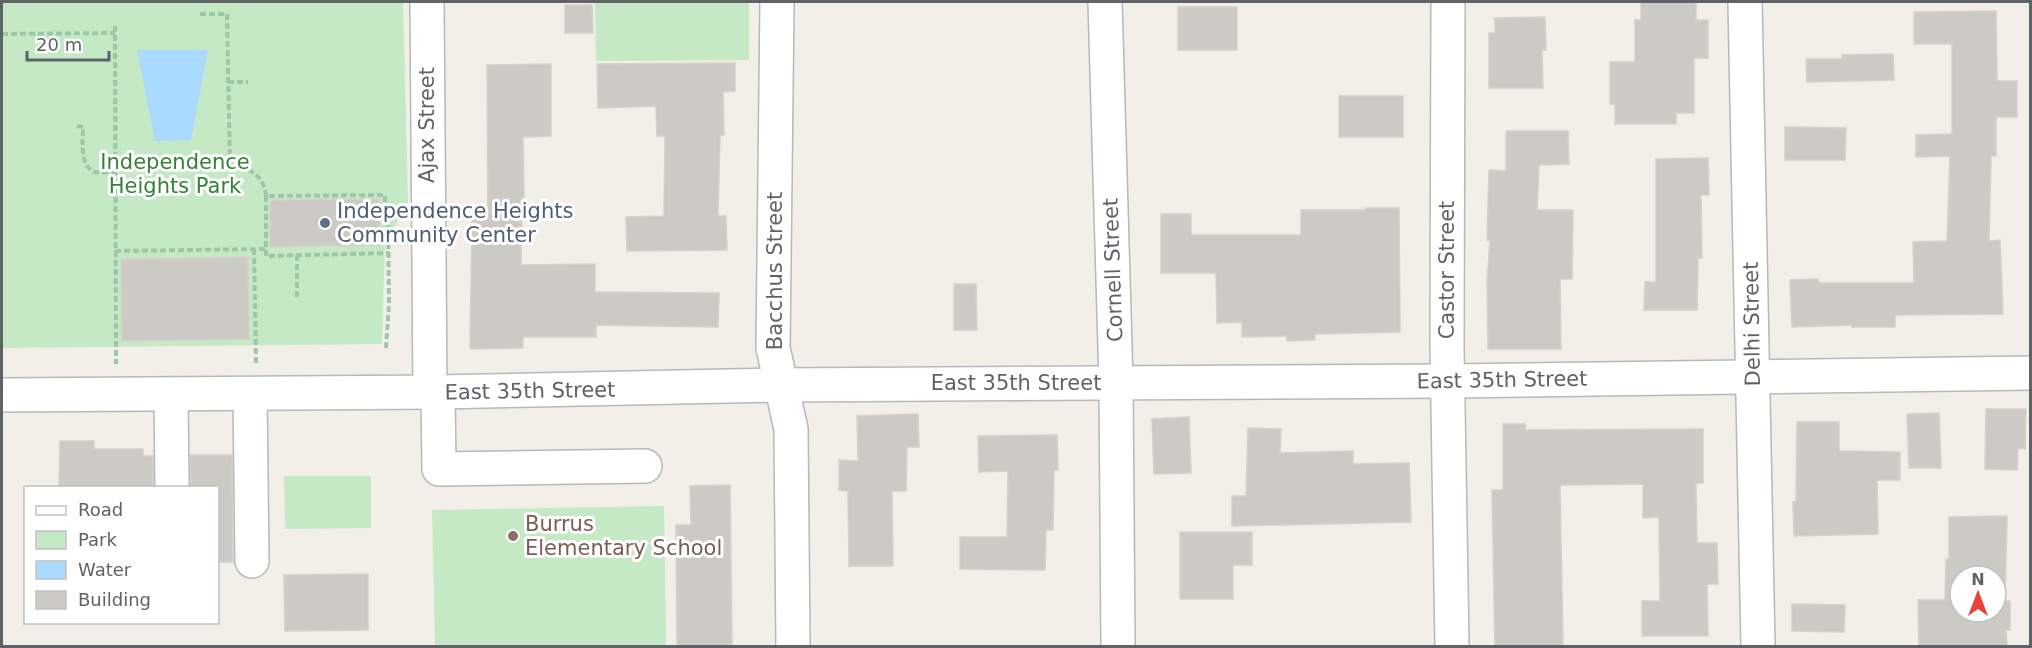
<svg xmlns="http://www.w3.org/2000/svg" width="2032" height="648" font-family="'DejaVu Sans',sans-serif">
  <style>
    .green { fill: #c5e8c5 }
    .water { fill: #aadaff }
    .building { fill: #cccac5; stroke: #d6d1c6; stroke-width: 1.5; fill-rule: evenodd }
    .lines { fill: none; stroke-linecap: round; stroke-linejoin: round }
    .minor-casing { stroke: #b5b8bc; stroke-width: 36 }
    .path { stroke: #9cc7a9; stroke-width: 4; stroke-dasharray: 6 3; stroke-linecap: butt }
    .minor { stroke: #fff; stroke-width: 33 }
    .service-dot { fill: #5c6f8a; stroke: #fff; stroke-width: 2 }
    .education-dot { fill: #8d6e63; stroke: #fff; stroke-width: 2 }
    .labels { text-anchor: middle; stroke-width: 6; stroke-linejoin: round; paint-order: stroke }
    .street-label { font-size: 21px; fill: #5f6368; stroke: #fff }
    .park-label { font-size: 21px; fill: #348238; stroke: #fff }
    .service-label { font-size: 21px; fill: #4e5e75; stroke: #fff; text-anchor: start }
    .education-label { font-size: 21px; fill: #785e54; stroke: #fff; text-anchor: start }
  </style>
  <rect width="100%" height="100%" fill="#f1efe8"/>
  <g class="green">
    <polygon points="2,2 403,2 408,201 385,246 382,344 2,348"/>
    <polygon points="595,2 749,2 749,60 596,61"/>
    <polygon points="284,476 371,476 371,528 285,529"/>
    <polygon points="664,506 666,646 435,646 432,510"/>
  </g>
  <polygon class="water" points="137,50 208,50 191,140 155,141"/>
  <g class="building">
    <polygon points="1641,2 1696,2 1696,20 1708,20 1708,58 1694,58 1694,113 1676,113 1676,124 1615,124 1615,104 1610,104 1610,62 1635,62 1635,20 1641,20"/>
    <polygon points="565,5 592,5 593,33 565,33"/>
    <rect x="1178" y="7" width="59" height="43"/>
    <polygon points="1996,11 1997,81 2017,81 2017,117 1996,117 1996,156 1991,156 1989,241 2000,240 2003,314 1895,315 1895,327 1852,327 1852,325 1792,327 1790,280 1818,279 1819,283 1914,283 1913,242 1947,241 1950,156 1916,157 1916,135 1952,134 1952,44 1914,44 1914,12"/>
    <polygon points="1545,17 1546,50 1542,50 1543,88 1489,88 1489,33 1495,33 1495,18"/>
    <polygon points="1893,54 1894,80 1807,82 1806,59 1842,59 1842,55"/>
    <polygon points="735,63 735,91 723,92 724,135 720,135 718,216 726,216 727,250 627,251 626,217 664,216 665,136 657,136 656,106 598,108 597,64"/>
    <polygon points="551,64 551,136 523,137 524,197 522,197 521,265 595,264 595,292 719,293 718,327 596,325 596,337 523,337 523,348 470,349 472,219 488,219 487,65"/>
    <rect x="1339" y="96" width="64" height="41"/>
    <polygon points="1785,127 1846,128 1845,160 1785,160"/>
    <polygon points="1506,131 1568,131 1569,164 1539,165 1537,210 1573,210 1572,279 1560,279 1561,349 1488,349 1487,283 1490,240 1487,240 1489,170 1506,171"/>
    <polygon points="1708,158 1709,195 1701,195 1702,258 1698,258 1697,310 1644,310 1645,282 1656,282 1656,159"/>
    <polygon points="379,199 380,245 270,247 270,200"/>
    <polygon points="1365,208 1399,208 1400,332 1315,334 1315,340 1287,341 1287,336 1242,337 1242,322 1217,323 1216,273 1161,273 1161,214 1191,214 1191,235 1301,235 1301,210 1365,210"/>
    <polygon points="248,257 249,339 122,341 121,259"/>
    <polygon points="954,284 976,284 977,330 954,330"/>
    <polygon points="1986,409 2026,409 2025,449 2018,448 2017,470 1985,469"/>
    <polygon points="1939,413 1941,468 1909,468 1907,414"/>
    <polygon points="918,414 919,447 907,447 906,491 892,491 893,566 849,566 848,491 839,490 839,460 858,461 857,416"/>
    <polygon points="1189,417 1191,473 1154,474 1152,419"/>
    <polygon points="1797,422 1839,422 1839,451 1900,452 1900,480 1877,480 1878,534 1794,536 1793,502 1796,502"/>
    <polygon points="1503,424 1525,424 1525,430 1703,429 1703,483 1696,483 1697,543 1717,543 1718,584 1707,584 1708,636 1642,636 1642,601 1660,601 1659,517 1643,518 1643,484 1560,485 1563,646 1495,646 1492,490 1503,490"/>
    <polygon points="1248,428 1281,429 1280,453 1353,451 1353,464 1409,463 1411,522 1232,526 1232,496 1246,496"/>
    <polygon points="1057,435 1058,470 1054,470 1053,530 1046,530 1045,570 960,569 960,537 1007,537 1008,471 979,472 978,436"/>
    <polygon points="60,441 94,441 94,449 143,449 143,456 153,456 153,488 59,488"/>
    <polygon points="190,455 232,455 233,562 218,562 218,488 191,488"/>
    <polygon points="730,485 732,646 677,646 676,525 691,525 690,486"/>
    <path d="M 2007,516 L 2005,601 L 2010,601 L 2010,630 L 2006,630 L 2007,646 L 1919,646 L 1918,600 L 1945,600 L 1946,559 L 1949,559 L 1949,517 ZM 1960,576 L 1996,576 L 1996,612 L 1960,612 Z"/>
    <polygon points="1180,532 1252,532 1252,565 1233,565 1233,599 1180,599"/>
    <polygon points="368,574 368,630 285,631 284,575"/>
    <polygon points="1792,604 1845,605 1844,632 1792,631"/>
  </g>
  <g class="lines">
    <g class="minor-casing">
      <g id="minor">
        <polyline points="427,2 430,392"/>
        <polyline points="777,2 773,348 791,429 793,646"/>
        <polyline points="1105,2 1116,382 1118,646"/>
        <polyline points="1448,2 1447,346 1452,646"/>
        <polyline points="1745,2 1758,646"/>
        <polyline points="438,392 439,469 645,466"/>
        <polyline points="250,394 252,561"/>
        <polyline points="2,395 438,392 781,385 1448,381 2030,373"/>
        <polyline points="171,395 172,488"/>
      </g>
    </g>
    <g class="path">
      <path d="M 200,14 L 227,14 L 230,166 C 249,166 264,176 266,196 L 385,195 L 385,212 L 388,212"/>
      <polyline points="115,26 116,364"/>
      <polyline points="2,34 115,33"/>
      <polyline points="228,82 248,82"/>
      <path d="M 77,126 L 83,127 C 83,140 79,167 95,172 C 101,173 109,172 115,172"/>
      <polyline points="115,168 230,166"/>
      <polyline points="266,196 266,256 389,253"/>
      <polyline points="254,249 256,365"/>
      <polyline points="115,251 266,249"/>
      <polyline points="297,255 297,299"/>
      <polyline points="386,348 389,303 388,212 401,211"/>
    </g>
    <use href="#minor" class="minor"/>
  </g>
  <circle class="service-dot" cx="325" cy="223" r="6"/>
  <circle class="education-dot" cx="513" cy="536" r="6"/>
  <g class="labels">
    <g class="street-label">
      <text transform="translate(427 125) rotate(-90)" y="7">Ajax Street</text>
      <text transform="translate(1113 270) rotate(-92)" y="7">Cornell Street</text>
      <text transform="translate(1447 270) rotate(-90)" y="7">Castor Street</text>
      <text transform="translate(775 271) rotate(-90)" y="7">Bacchus Street</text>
      <text transform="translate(1752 324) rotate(-91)" y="7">Delhi Street</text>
      <text transform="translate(1502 380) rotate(-1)" y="7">East 35th Street</text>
      <text x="1016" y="390">East 35th Street</text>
      <text transform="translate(530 391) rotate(-1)" y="7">East 35th Street</text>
    </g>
    <g class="park-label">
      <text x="175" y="169">Independence<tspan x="175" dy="24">Heights Park</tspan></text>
    </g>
    <g class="service-label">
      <text x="337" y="218">Independence Heights<tspan x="337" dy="24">Community Center</tspan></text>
    </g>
    <g class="education-label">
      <text x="525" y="531">Burrus<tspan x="525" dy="24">Elementary School</tspan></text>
    </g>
  </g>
  <rect width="2032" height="648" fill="none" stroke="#5f6368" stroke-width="6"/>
  <rect x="24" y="486" width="195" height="138" fill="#ffffff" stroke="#bfc1c3" stroke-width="1.5"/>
  <rect x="36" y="506" width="30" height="9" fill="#ffffff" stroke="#bfc1c3" stroke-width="1.5"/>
  <text x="78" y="516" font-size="18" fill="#5f6368">Road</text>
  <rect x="36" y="531" width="30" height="18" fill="#c5e8c5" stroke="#bfc1c3" stroke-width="1.5"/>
  <text x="78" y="546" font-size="18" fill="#5f6368">Park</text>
  <rect x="36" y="561" width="30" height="18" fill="#aadaff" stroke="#bfc1c3" stroke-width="1.5"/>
  <text x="78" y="576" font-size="18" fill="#5f6368">Water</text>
  <rect x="36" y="591" width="30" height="18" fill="#cccac5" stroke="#bfc1c3" stroke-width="1.5"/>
  <text x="78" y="606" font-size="18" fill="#5f6368">Building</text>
  <g transform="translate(1978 594)"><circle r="28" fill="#ffffff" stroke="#bfc1c3" stroke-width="1.5"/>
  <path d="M0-4.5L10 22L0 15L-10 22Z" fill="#ea4335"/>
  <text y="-9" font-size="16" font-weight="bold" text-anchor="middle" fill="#5f6368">N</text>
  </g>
  <path d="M27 51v9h82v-9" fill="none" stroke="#5f6368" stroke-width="3"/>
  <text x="36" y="51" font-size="18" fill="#5f6368" stroke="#ffffff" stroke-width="4.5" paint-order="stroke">20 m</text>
</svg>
